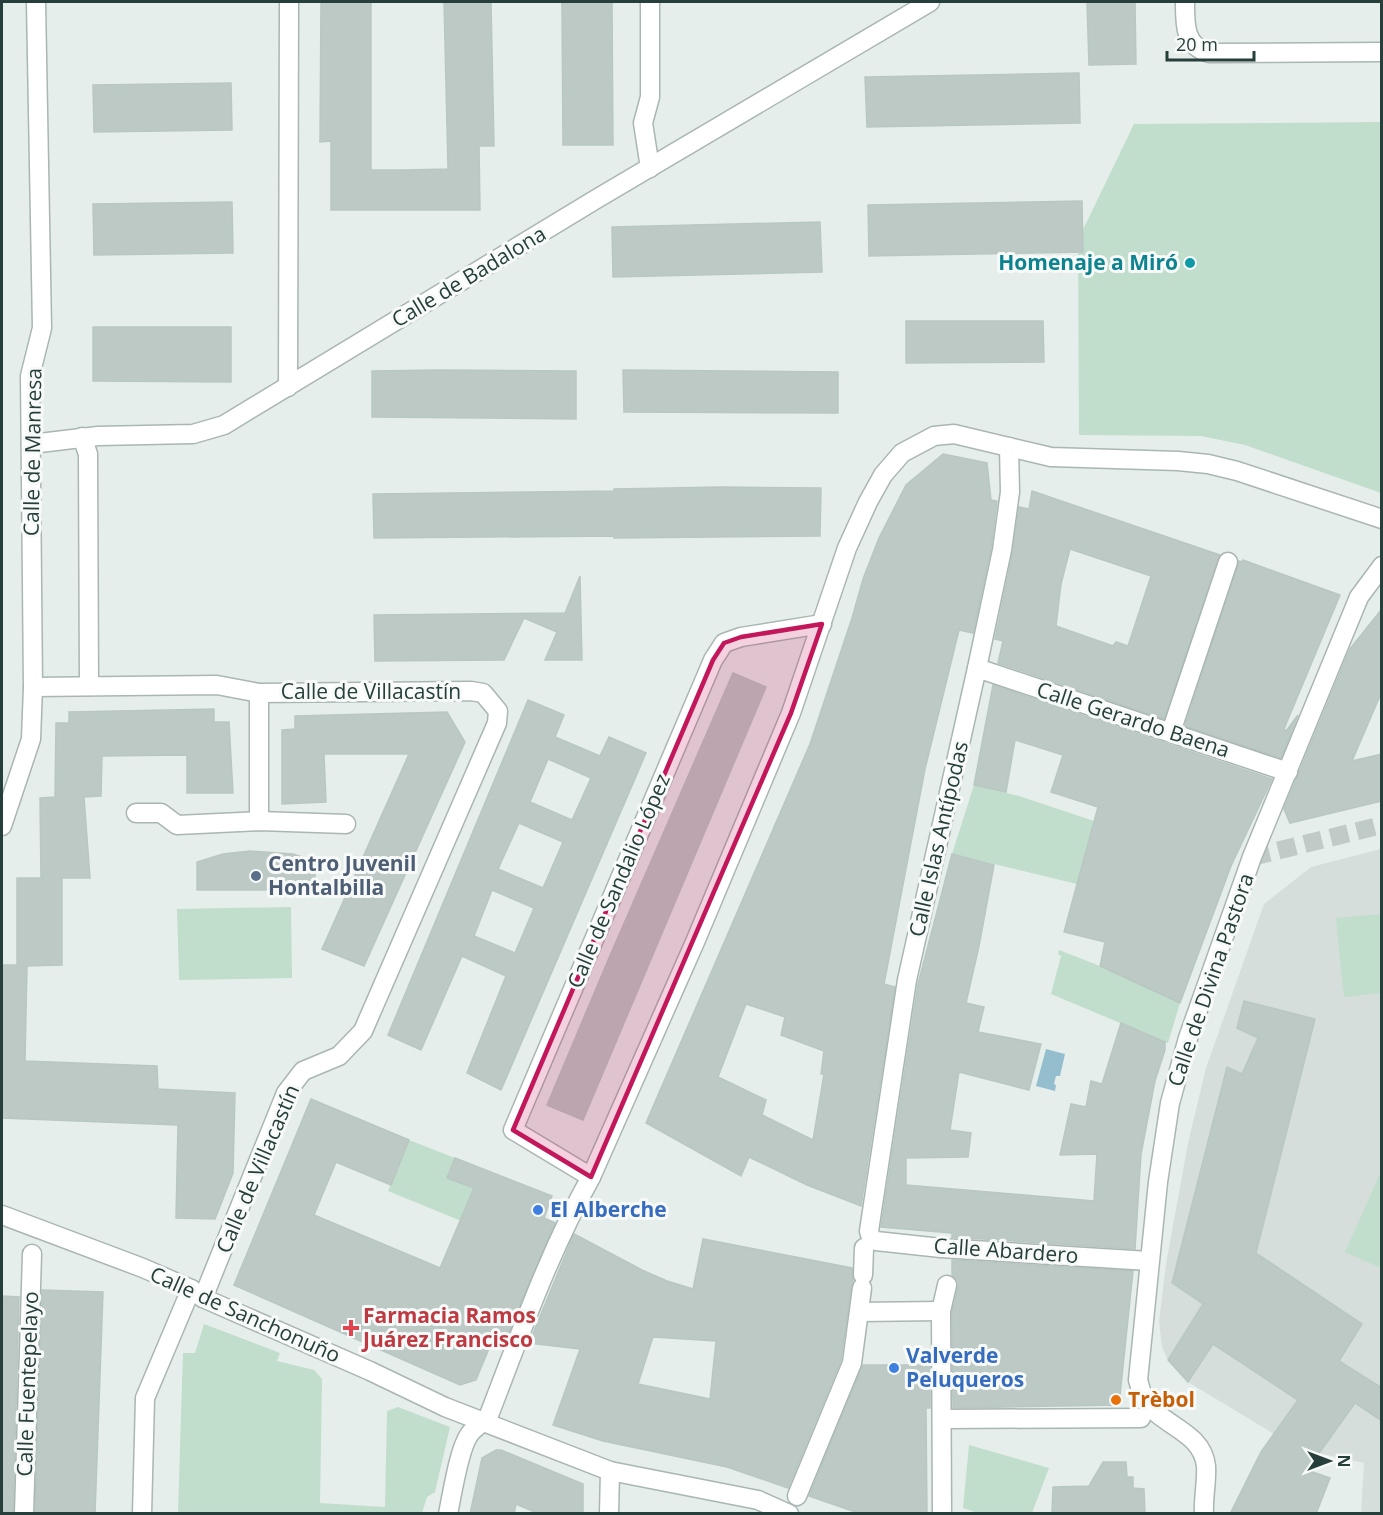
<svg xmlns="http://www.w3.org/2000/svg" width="1383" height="1515" font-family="'Open Sans',sans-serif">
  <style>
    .built { fill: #d5dedb }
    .green { fill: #c1ddcc }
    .water { fill: #94bece }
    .building { fill: #bcc9c5; stroke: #b9c7c3; stroke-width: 1.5; fill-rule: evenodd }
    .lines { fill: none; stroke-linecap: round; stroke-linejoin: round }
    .minor-tunnel { stroke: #c0cbc8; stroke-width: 18; stroke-dasharray: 18 9; stroke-linecap: butt }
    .pedestrian-casing { stroke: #a9b6b3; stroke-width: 21 }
    .minor-casing { stroke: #a9b6b3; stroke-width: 21 }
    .pedestrian { stroke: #fff; stroke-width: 18 }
    .minor { stroke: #fff; stroke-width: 18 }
    .marked { fill: #c2185b; fill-opacity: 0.2; stroke: #c2185b; stroke-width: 4.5; stroke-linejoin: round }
    .culture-dot { fill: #0f9aa8; stroke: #f7faf9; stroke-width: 2 }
    .service-dot { fill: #5c6f8a; stroke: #f7faf9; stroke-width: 2 }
    .shop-dot { fill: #3f7fe0; stroke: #f7faf9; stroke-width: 2 }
    .health-dot { fill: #e0444e; stroke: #f7faf9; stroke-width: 2 }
    .food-dot { fill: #e8710a; stroke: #f7faf9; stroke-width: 2 }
    .labels { text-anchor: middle; stroke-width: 6; stroke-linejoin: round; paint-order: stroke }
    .culture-label { font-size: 21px; font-weight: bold; fill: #0d838f; stroke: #f7faf9; text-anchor: end }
    .street-label { font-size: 21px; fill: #263f3b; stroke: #f7faf9 }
    .service-label { font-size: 21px; font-weight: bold; fill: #4e5e75; stroke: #f7faf9; text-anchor: start }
    .shop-label { font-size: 21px; font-weight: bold; fill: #366cbe; stroke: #f7faf9; text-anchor: start }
    .health-label { font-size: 21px; font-weight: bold; fill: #be3a42; stroke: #f7faf9; text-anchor: start }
    .food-label { font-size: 21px; font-weight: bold; fill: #c56008; stroke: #f7faf9; text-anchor: start }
  </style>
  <rect width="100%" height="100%" fill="#e6eeeb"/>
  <polygon class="built" points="1381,849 1381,1513 1361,1513 1364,1463 1319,1453 1274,1434 1188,1382 1168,1360 1162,1347 1159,1322 1166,1264 1188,1143 1206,1068 1264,904 1311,867"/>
  <g class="green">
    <polygon points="1381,122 1381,493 1245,445 1201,436 1079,435 1078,240 1134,124"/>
    <polygon points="974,785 1019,796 1094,821 1077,884 952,854"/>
    <polygon points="291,907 292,978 179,980 177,909"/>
    <polygon points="1381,914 1381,993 1344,997 1336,918"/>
    <polygon points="1059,950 1095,964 1180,1003 1168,1043 1051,994 1061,956 1058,954"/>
    <polygon points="409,1140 455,1158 447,1178 489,1194 476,1227 388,1191"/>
    <polygon points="1380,1174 1382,1175 1381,1268 1345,1252"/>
    <polygon points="204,1324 280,1353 277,1361 314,1370 322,1379 320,1503 385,1507 387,1411 398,1407 450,1427 435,1492 427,1497 422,1513 178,1513 183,1353 195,1353"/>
    <polygon points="969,1445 1049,1468 1032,1513 978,1513 963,1508"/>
  </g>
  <polygon class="water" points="1046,1049 1065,1054 1060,1076 1056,1076 1054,1084 1056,1085 1055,1091 1036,1086"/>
  <g class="building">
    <polygon points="321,2 371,2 371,170 405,170 448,169 444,2 491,2 494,146 479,146 480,210 331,210 331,141 320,142"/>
    <polygon points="562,2 612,2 613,145 563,145"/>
    <polygon points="1087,2 1135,2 1136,64 1089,65"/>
    <polygon points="1079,73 1080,123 867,127 865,77"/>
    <polygon points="231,83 232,130 94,132 93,85"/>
    <polygon points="1082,201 1083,252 869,256 868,205"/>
    <polygon points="232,202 233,253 94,255 93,204"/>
    <polygon points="820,222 822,272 613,277 612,227"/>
    <polygon points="906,321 1043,321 1044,362 906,363"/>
    <polygon points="93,327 231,327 231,382 93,381"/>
    <polygon points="438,370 576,371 576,419 372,417 372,371"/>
    <polygon points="623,370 838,372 838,413 624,412"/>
    <path d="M 943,454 L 987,463 L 991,500 L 997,501 L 991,548 L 973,633 L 959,630 L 925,769 L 884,984 L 895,987 L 861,1206 L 807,1185 L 749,1157 L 741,1176 L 646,1123 L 810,744 L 852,618 L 863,579 L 879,538 L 906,485 ZM 746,1004 L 785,1017 L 781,1035 L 824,1051 L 821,1074 L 824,1074 L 813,1140 L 762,1115 L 766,1100 L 718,1077 Z"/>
    <polygon points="721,487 821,488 820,536 614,538 614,536 374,538 373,494 614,491 614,489"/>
    <path d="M 1032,491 L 1220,555 L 1164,719 L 998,663 L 1003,641 L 995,639 L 1013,552 L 1019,507 L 1029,509 ZM 1070,549 L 1151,576 L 1128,646 L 1116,642 L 1113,646 L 1056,626 L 1061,584 Z"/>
    <polygon points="1243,560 1340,595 1284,729 1286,731 1298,715 1281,758 1185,726 1239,561 1242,562"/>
    <polygon points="580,576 582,660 545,660 557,632 524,618 504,660 375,661 374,615 565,613"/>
    <polygon points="1382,609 1382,691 1352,761 1382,754 1382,801 1290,823 1284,809 1350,649"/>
    <polygon points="733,673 766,687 583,1120 547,1105 609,958"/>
    <polygon points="993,685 1272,779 1231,866 1180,1003 1100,966 1105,942 1064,932 1098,807 1051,792 1063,755 1015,740 1006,792 974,785"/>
    <path d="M 528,700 L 564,715 L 555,737 L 600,756 L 609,737 L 646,753 L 501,1090 L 467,1073 L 506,976 L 462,956 L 421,1050 L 388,1035 ZM 548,759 L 591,778 L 572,820 L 530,802 ZM 519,823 L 563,842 L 543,888 L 498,869 ZM 492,890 L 534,908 L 515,953 L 474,936 Z"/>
    <polygon points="214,709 214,722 229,722 233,793 187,793 187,755 102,756 101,796 84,797 90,878 62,878 62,965 27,966 25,1061 157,1066 158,1089 235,1093 233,1173 215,1219 176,1218 178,1125 2,1118 2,965 17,965 17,878 41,878 40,798 55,797 56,723 69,723 69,712"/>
    <polygon points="447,712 465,742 364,966 322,949 409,754 324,754 326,802 282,804 282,730 295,729 295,716"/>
    <polygon points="250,851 293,854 315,861 315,890 197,890 197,862 223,854"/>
    <polygon points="952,854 994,865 979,946 966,1003 984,1007 978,1032 1041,1044 1029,1090 959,1072 950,1130 971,1133 968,1157 906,1158 906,1185 1094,1201 1097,1154 1060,1155 1071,1104 1086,1107 1091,1081 1102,1084 1121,1023 1165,1042 1165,1050 1155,1081 1141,1154 1135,1249 952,1237 952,1233 881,1227 918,984"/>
    <polygon points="1244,1001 1315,1019 1256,1253 1362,1324 1339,1361 1382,1388 1382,1421 1355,1403 1307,1470 1330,1478 1316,1514 1230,1514 1261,1452 1298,1400 1213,1344 1188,1382 1168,1360 1203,1304 1172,1283 1227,1067 1242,1074 1258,1038 1237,1028"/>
    <polygon points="311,1099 409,1140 391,1185 336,1162 314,1215 440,1268 474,1188 447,1178 455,1158 552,1196 544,1218 555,1223 506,1340 493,1339 476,1380 460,1385 234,1285"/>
    <path d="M 574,1234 L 642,1270 L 667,1281 L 693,1289 L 703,1239 L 852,1268 L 853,1281 L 851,1287 L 841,1360 L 788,1488 L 727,1467 L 603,1441 L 553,1425 L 580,1349 L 529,1343 ZM 653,1337 L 716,1341 L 710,1399 L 638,1384 Z"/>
    <polygon points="952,1260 1133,1271 1119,1405 953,1408 952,1312 958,1287 958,1281 952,1275"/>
    <polygon points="42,1290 103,1292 95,1514 35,1514"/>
    <polygon points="2,1296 19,1297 13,1514 2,1514"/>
    <polygon points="863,1365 930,1365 930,1408 926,1408 927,1514 861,1514 809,1496"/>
    <polygon points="496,1450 501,1450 583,1484 583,1514 539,1514 516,1504 514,1514 470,1514 482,1458"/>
    <polygon points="1103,1462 1126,1462 1127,1477 1133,1477 1133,1488 1144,1489 1145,1514 1052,1514 1053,1487 1089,1486"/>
  </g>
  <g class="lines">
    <polyline class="minor-tunnel" points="1252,857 1382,825"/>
    <g class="pedestrian-casing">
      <g id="pedestrian">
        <polyline points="863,1275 864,1248"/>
        <polyline points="859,1312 941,1311"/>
        <polyline points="942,1419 1141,1418"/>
        <polyline points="797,1496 852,1363 862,1288"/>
        <polyline points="24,1514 32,1254"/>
        <polyline points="942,1514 941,1311 947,1285"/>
      </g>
    </g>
    <g class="minor-casing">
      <g id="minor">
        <polyline points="650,2 650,97 643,123 650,168"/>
        <path d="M 1185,2 C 1185,24 1184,46 1209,53 L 1382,52"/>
        <polyline points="288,387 289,2"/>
        <polyline points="82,437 88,454 89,686"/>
        <polyline points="31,444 98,436 193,434 224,425 598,198 930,2"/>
        <polyline points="1009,447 1010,492 1002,550 977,668 907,980 869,1231 871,1238 876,1241 941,1248 1149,1261"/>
        <polyline points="977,668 1288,772"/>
        <polyline points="33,687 217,685 259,693 471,691 483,693 498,711 497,723 363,1031 339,1056 303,1071 286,1093 203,1298"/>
        <polyline points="259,693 259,821"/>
        <polyline points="1171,732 1228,562"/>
        <polyline points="136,813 161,813 177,825 259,821 346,824"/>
        <polyline points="2,826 31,739 33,687 30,376 42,328 36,2"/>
        <polyline points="591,1177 513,1130 713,660 724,643 741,637 822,624"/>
        <polyline points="2,1215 143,1268 191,1289 203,1298 370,1371 445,1407 610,1471 758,1500 789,1514"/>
        <polyline points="142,1514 145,1398 191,1289"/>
        <path d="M 448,1514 C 452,1495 459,1449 469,1435 C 474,1427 483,1424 489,1415 C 520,1335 549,1252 591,1177 L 695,942 L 791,713 L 847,548 L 868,502 L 883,475 L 902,453 L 934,436 L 954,434 L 1051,457 L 1178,461 L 1208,464 L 1237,471 L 1382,519"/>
        <polyline points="609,1514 610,1471"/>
        <path d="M 1204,1514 C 1203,1498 1207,1482 1206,1466 C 1202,1430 1159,1426 1144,1398 C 1141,1393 1140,1386 1138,1380 L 1158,1182 L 1170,1103 L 1188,1038 L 1252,857 L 1359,597 L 1382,566"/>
      </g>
    </g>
    <use href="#pedestrian" class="pedestrian"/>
    <use href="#minor" class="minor"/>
  </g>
  <path class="marked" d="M 822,624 L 791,713 L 591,1177 L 513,1130 L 713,660 L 724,643 L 741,637 Z"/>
  <circle class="culture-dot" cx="1190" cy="263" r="6"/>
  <circle class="service-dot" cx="256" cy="876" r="6"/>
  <g class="shop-dot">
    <circle cx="538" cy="1210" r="6"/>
    <circle cx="894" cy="1368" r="6"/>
  </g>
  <path class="health-dot" d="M348 1319h6v6h6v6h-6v6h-6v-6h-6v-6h6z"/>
  <circle class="food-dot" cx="1116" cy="1400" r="6"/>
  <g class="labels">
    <g class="culture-label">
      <text x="1178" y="270">Homenaje a Miró</text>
    </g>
    <g class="street-label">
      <text transform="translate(469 277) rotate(-31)" y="7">Calle de Badalona</text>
      <text transform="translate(33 452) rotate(-89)" y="7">Calle de Manresa</text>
      <text x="371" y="699">Calle de Villacastín</text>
      <text transform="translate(1133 720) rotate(18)" y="7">Calle Gerardo Baena</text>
      <text transform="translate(939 839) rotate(-77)" y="7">Calle Islas Antípodas</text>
      <text transform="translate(619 881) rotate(-67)" y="7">Calle de Sandalio López</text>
      <text transform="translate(1211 980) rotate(-71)" y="7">Calle de Divina Pastora</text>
      <text transform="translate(258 1169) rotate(-67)" y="7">Calle de Villacastín</text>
      <text transform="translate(1006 1251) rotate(4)" y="7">Calle Abardero</text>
      <text transform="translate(245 1315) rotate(24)" y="7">Calle de Sanchonuño</text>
      <text transform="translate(28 1384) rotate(-88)" y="7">Calle Fuentepelayo</text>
    </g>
    <g class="service-label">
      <text x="268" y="871">Centro Juvenil<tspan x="268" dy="24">Hontalbilla</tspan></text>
    </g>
    <g class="shop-label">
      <text x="550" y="1217">El Alberche</text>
      <text x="906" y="1363">Valverde<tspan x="906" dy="24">Peluqueros</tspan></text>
    </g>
    <g class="health-label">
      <text x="363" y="1323">Farmacia Ramos<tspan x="363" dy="24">Juárez Francisco</tspan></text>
    </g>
    <g class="food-label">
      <text x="1128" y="1407">Trèbol</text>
    </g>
  </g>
  <rect width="1383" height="1515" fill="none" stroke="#263f3b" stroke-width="6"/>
  <g transform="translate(1329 1461) rotate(90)" stroke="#f7faf9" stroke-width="4.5" paint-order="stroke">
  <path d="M0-4.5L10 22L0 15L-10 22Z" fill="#263f3b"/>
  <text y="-9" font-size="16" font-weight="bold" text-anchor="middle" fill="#263f3b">N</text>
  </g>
  <path d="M1167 51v9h87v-9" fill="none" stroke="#263f3b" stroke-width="3"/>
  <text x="1176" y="51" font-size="18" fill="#263f3b" stroke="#f7faf9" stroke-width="4.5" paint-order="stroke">20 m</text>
</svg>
